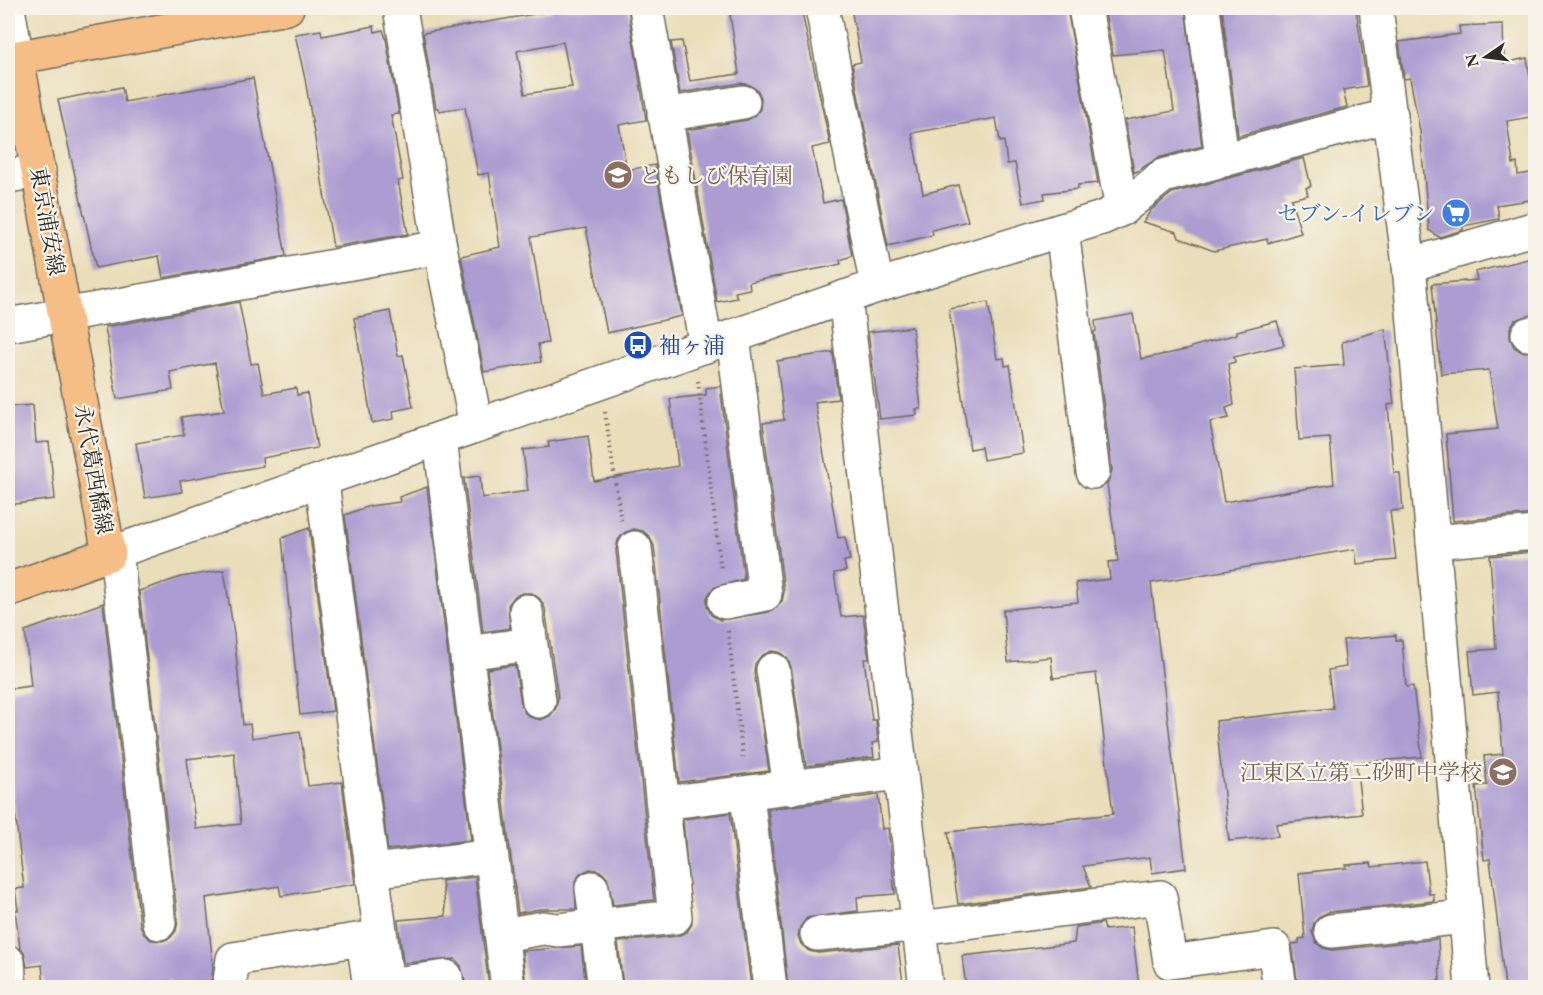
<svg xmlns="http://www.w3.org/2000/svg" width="1543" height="995" font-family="'EB Garamond','Noto Serif JP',serif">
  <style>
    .building { fill: #ab9cd1; fill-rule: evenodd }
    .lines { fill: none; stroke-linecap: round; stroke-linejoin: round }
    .minor-casing { stroke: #6e6a5d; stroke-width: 36 }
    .major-casing { stroke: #6e6a5d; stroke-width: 36 }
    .path { stroke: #6e6a5d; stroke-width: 4; stroke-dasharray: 1.5 4.5; stroke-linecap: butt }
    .minor { stroke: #fff; stroke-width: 33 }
    .major { stroke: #f5be86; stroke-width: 33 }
    .labels { text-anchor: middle; stroke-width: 4.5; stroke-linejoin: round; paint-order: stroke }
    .education-label { font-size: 22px; fill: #785e54; stroke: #f7f3e8; text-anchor: start }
    .shop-label { font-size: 22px; fill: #366cbe; stroke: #f7f3e8; text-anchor: end }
    .street-label { font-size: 22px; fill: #2b2b2b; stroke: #f7f3e8 }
    .transit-label { font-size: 22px; fill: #164399; stroke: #f7f3e8; text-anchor: start }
  </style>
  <rect width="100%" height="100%" fill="#f7f3e8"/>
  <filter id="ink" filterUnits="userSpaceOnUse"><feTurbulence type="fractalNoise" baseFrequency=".0167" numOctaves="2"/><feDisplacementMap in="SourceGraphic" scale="12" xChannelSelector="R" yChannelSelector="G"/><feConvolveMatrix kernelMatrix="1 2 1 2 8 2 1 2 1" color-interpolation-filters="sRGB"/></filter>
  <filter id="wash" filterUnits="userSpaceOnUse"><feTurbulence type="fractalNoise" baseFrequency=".008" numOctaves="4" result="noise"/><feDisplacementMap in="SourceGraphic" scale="24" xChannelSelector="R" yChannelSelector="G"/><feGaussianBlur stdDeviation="1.35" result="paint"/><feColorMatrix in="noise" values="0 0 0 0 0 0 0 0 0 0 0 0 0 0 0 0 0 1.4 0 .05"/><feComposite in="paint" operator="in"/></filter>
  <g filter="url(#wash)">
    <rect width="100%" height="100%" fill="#eadeba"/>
    <g id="blocks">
      <g class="building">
        <path d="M 551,8 L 628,8 L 646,120 L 619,125 L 627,170 L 655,165 L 682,316 L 607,333 L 586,228 L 531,237 L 548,343 L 538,344 L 541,362 L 484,372 L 461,256 L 500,247 L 489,173 L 478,175 L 465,107 L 439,111 L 438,108 L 436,108 L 423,33 L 552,11 ZM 563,42 L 572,87 L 525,94 L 517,51 Z"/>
        <polygon points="729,8 754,8 755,13 778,8 801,8 830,144 812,148 823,203 841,199 852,256 840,260 841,264 828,267 749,282 750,289 735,292 737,298 717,302 687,130 747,120 755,116 760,109 761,98 758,91 750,85 741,83 680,93 671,42 682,41 690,81 739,74"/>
        <polygon points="851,8 1067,8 1098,183 1078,185 1078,189 1044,193 1045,199 1023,203 1015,163 1007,164 1004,141 1000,142 996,118 912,133 923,194 958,185 968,221 932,230 933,235 888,246 852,64 861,62"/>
        <polygon points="1104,8 1185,8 1202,146 1158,158 1134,173 1125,120 1174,111 1165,50 1113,55"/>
        <polygon points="1222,8 1356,8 1367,86 1343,90 1347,107 1238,136"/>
        <polygon points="1503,24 1504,63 1527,58 1536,116 1507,121 1513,164 1517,163 1518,175 1536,172 1536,199 1497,205 1499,219 1463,226 1463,230 1439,237 1429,230 1420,131 1410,78 1404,79 1399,42 1460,34 1459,26"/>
        <polygon points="374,26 375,32 383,30 386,39 399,114 391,115 403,180 398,181 408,234 333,247 305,79 295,34 321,30 322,36"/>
        <polygon points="253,78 286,256 163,278 159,256 96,268 58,100 122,87 125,102"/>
        <polygon points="1304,158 1311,186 1306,188 1308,195 1291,199 1301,233 1268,243 1267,239 1214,251 1179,238 1177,232 1143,222 1151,210 1172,193"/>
        <polygon points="1532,258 1536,271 1536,314 1515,320 1510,328 1510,338 1514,347 1522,352 1536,351 1536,514 1453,521 1446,434 1498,429 1489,370 1441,374 1432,284 1477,280 1475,272"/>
        <polygon points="239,302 251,364 258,363 264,394 296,388 297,395 307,393 317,448 262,458 263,466 180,481 182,492 145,498 136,443 184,435 181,417 224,411 215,363 170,372 173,390 117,399 105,327"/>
        <polygon points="988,302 997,359 1004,358 1005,366 1010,365 1023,453 983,460 981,447 970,449 949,309"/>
        <polygon points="390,311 398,356 403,355 413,407 393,411 394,419 372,423 354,318"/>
        <polygon points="1133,314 1141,359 1191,349 1191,347 1237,334 1237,331 1277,321 1284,345 1234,357 1235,362 1228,364 1234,405 1226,408 1229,418 1210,422 1224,502 1334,484 1330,438 1299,440 1294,369 1344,365 1342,342 1385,329 1394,404 1388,405 1394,473 1400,473 1403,510 1390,511 1396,560 1357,564 1355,549 1151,583 1186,868 1152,873 1150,857 1083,866 1091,887 958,904 948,832 1113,814 1096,673 1053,678 1051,657 1008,662 1003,610 1078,602 1076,583 1110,579 1108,562 1118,561 1107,484 1112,470 1094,332 1096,331 1095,321"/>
        <polygon points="912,327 921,409 916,409 917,415 880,419 868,332"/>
        <polygon points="833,352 838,399 815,402 838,538 845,537 850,560 844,561 846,571 834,573 841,617 863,615 869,659 864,659 872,720 876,720 878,742 872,743 874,757 806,766 791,667 787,658 779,652 771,651 761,656 755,664 754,672 769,771 679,782 654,546 650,537 643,531 634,529 624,533 618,540 616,550 654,900 613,905 607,877 600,871 590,869 581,873 575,881 576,909 540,909 518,913 487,669 515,665 521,704 525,713 532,718 541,720 550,716 556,708 558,698 545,608 540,599 532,593 523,593 515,596 508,605 510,628 483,632 464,478 480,476 482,498 528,491 523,450 549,447 548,442 588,436 594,481 678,466 670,399 706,395 706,388 720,386 744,579 713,588 707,597 707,606 711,615 720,620 769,612 782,601 784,592 763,423 784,420 777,361"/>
        <polygon points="33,405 36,443 49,442 55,499 8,505 8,407"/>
        <polygon points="427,487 471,840 388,850 345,515 369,506 400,502 399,497"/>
        <polygon points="309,528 333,711 300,715 282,538"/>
        <polygon points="1534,552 1536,987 1505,987 1490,859 1484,860 1476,786 1487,785 1484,756 1503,754 1498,692 1473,695 1469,651 1496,649 1490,556"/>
        <path d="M 224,570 L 234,634 L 243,725 L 250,724 L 252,738 L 300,731 L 308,786 L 342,782 L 355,884 L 281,896 L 279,886 L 206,898 L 213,967 L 211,987 L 171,987 L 170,981 L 121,987 L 44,987 L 42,965 L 27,967 L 24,952 L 20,948 L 15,910 L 18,910 L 15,889 L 24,888 L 8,752 L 8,689 L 31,686 L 25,631 L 103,603 L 140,925 L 144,934 L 151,940 L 162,941 L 170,938 L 176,931 L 178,921 L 139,591 L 181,577 ZM 234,753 L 241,824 L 196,829 L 187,759 Z"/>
        <polygon points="1396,635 1396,640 1402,640 1406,687 1413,686 1422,757 1356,763 1362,814 1276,824 1278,836 1229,841 1216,721 1333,708 1328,670 1346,667 1343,640"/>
        <polygon points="878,795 882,829 888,828 895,894 857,897 858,911 807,918 800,927 798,936 801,944 809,951 818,953 898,945 903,983 867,987 788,987 768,809"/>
        <polygon points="730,813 751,987 623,987 618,942 677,936 687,932 692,924 683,819"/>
        <polygon points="1425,861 1429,894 1434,894 1434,901 1329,912 1320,916 1314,923 1312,932 1316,942 1323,948 1332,950 1438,939 1440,981 1433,981 1434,987 1298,987 1292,944 1299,943 1299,939 1305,938 1299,873 1347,868 1346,865 1371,863 1372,867"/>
        <polygon points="475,877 489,987 466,987 461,966 455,959 403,963 398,920 446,916 442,881"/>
        <polygon points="1103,923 1105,930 1132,927 1139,987 966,987 962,956 1074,943 1076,927"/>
        <polygon points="581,946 586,987 526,987 522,951"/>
      </g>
    </g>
  </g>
  <g filter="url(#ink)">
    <use href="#blocks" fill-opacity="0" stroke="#6e6a5d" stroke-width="1.5"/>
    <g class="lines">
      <g class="minor-casing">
        <g id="minor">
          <polyline points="400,8 440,247 476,425"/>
          <polyline points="646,8 706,346"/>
          <polyline points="822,8 877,286"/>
          <polyline points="1085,8 1122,209"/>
          <polyline points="1203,8 1222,159"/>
          <polyline points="1376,8 1409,265 1472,988"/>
          <polyline points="8,9 17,58"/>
          <polyline points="664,115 743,102"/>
          <polyline points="8,176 39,171"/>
          <polyline points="1062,230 1093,472"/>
          <polyline points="1409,265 1536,228"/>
          <polyline points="845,297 926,988"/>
          <polyline points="8,325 440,247"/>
          <polyline points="1528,334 1536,332"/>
          <polyline points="440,439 508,988"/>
          <polyline points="322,482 387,985 446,977 447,988"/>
          <polyline points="1433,542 1536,533"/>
          <polyline points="116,552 159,923"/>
          <polyline points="109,554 877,286 1102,218 1122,209 1163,176 1391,115"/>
          <polyline points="725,602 765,594 733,336"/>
          <polyline points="526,611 539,701"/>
          <polyline points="467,653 530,644"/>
          <polyline points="773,670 790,788"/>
          <polyline points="747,795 770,988"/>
          <polyline points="663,803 900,773"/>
          <polyline points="373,871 491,856"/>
          <polyline points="592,888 605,988"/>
          <polyline points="1331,931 1465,917"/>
          <polyline points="817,934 901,926 919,928 1160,897 1170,962 1274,948 1280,988"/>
          <polyline points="502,935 543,928 558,930 675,917 635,548"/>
          <polyline points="8,962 10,988"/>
          <polyline points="229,988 233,959 363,939 369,980"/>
        </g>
      </g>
      <g class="major-casing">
        <g id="major">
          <polyline points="8,59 287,8"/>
          <polyline points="8,590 109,554 17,58"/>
        </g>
      </g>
      <g class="path">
        <polyline points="698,381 721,570"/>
        <polyline points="605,412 621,521"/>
        <polyline points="728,631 743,761"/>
      </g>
      <use href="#minor" class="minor"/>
      <use href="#major" class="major"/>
    </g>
  </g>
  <defs>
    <g id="school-disc" transform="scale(1.5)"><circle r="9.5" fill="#8d6e63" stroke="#f7f3e8"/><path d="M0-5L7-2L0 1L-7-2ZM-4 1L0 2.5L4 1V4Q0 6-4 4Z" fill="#fff"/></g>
    <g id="supermarket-disc" transform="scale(1.5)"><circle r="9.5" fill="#3f7fe0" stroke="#f7f3e8"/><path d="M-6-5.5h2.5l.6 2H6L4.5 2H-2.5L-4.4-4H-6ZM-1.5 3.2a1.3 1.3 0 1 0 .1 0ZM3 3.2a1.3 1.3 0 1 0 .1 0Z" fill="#fff"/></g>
    <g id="bus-disc" transform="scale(1.5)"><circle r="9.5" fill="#1a4fb4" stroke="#f7f3e8"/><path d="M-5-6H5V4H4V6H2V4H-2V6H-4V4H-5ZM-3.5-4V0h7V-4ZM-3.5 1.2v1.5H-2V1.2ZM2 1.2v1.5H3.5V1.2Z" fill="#fff"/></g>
  </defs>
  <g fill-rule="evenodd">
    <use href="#school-disc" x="618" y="175"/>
    <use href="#supermarket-disc" x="1456" y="213"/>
    <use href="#bus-disc" x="638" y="345"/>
    <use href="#school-disc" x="1503" y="772"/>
  </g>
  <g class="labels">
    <g class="education-label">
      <text x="639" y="183">ともしび保育園</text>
      <text x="1482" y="780" text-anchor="end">江東区立第二砂町中学校</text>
    </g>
    <g class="shop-label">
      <text x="1435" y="221">セブン-イレブン</text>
    </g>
    <g class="street-label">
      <text transform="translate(48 221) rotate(80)" y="8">東京浦安線</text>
      <text transform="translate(94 469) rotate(80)" y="8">永代葛西橋線</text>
    </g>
    <g class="transit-label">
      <text x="659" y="353">袖ヶ浦</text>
    </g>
  </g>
  <rect width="1543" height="995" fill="none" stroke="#f7f3e8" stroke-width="30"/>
  <g transform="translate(1486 57) rotate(256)" stroke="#f7f3e8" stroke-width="4.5" paint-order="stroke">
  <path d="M0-4.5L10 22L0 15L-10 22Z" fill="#2b2b2b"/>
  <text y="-9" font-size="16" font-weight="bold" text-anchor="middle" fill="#2b2b2b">N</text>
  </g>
</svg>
